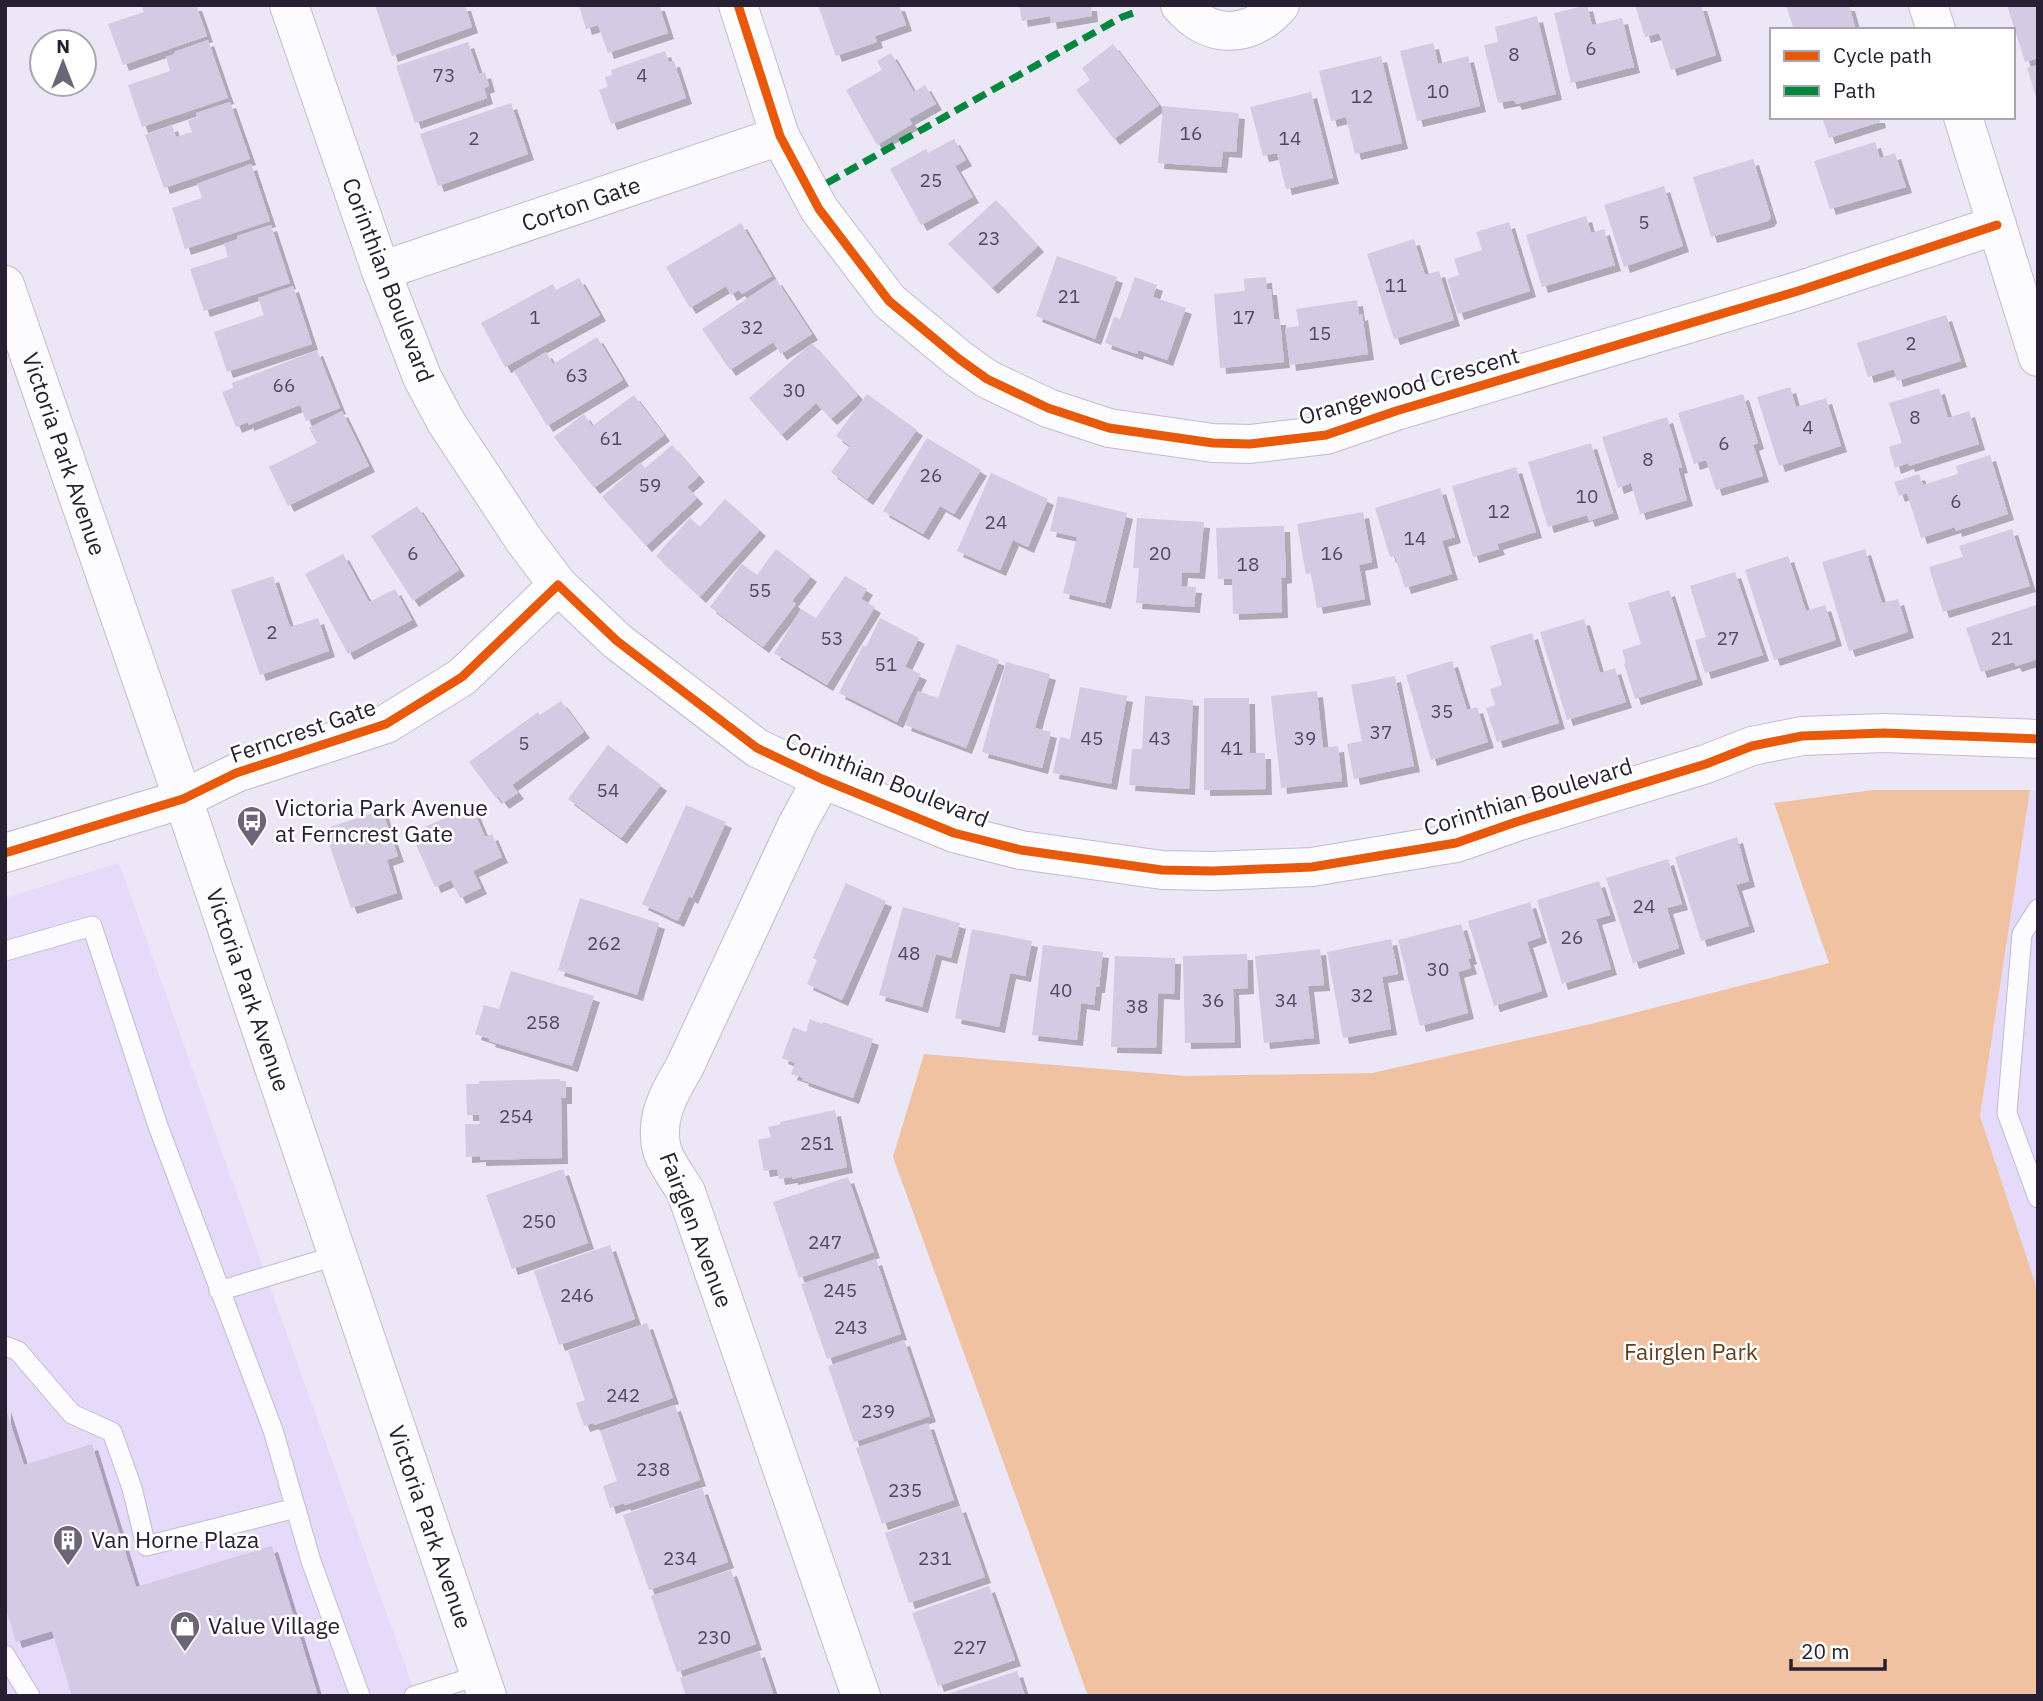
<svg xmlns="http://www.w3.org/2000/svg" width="2043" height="1701" font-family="'IBM Plex Sans',sans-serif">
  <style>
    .built { fill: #e5dafa }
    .green { fill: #f0c2a2 }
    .building { fill: #d3cae3; filter: url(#shadow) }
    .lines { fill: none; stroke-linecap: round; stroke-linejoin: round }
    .lane-casing { stroke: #c1bccc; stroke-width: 21 }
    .street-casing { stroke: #c1bccc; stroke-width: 40 }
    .secondary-casing { stroke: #c1bccc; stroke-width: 40 }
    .lane { stroke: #fcfbfe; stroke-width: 19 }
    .street { stroke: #fcfbfe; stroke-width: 38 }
    .secondary { stroke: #fcfbfe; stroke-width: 38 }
    .quiet { stroke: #00873e; stroke-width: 7; stroke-dasharray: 14 7; stroke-linecap: butt }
    .cycleway-casing { stroke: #fff; stroke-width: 13 }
    .cycleway { stroke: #e8590c; stroke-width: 9 }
    .labels { text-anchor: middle; stroke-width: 5; stroke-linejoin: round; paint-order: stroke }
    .number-label { font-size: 19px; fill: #514a5e }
    .street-label { font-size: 23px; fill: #262032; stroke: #fff }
    .poi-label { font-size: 23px; fill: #262032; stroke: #fff; text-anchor: start }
    .park-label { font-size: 23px; fill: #623e1f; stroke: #fff }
  </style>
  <defs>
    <filter id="shadow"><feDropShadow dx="6" dy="6" stdDeviation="0" flood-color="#0004"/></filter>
  </defs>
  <rect width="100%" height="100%" fill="#ece7f7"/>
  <g class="built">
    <polygon points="2030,790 2038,790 2038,1292 1980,1116"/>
    <polygon points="119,863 416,1696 5,1696 5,898"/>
  </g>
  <polygon class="green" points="1873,790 2030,790 1980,1116 2038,1292 2038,1696 1088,1696 893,1157 924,1054 1186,1076 1372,1073 1591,1024 1829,963 1774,803"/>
  <g class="building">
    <polygon points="141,5 196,5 207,36 123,65 108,24 144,12"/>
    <polygon points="375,5 465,5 472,27 392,56"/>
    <polygon points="579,5 659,5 668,33 608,53 598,25 586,29"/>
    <polygon points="818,5 899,5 906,25 875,36 877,42 836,56"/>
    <polygon points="1019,5 1091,5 1092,16 1051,23 1050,16 1022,21"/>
    <polygon points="1587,5 1592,25 1622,18 1634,67 1571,83 1554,13"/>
    <polygon points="1635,5 1701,5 1716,55 1671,70 1659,33 1645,37"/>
    <polygon points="1786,5 1849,5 1856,30 1794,30"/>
    <polygon points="2007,5 2038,5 2038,58 2025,62"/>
    <polygon points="1537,16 1556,94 1516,104 1514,100 1498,103 1484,45 1498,42 1495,27"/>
    <polygon points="208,40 228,98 142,127 128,85 170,71 166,57 175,54 174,52"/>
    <polygon points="468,42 479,74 485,72 489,86 484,88 487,98 415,123 396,66"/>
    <polygon points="1433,43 1438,64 1468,56 1480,106 1417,121 1400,51"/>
    <polygon points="1113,44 1159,105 1114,139 1076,90 1090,80 1082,68"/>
    <polygon points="665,51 669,62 674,61 686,98 611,124 599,90 608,87 605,77 612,75 611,70"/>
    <polygon points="891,53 914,92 925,85 936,104 909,119 912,124 877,145 846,90 882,70 877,61"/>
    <polygon points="1381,56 1402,143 1355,154 1346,117 1331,121 1319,71"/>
    <polygon points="2038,65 2038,100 2037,100 2027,68"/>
    <polygon points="1311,92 1333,178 1286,189 1277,153 1263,156 1250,107"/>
    <polygon points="230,102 250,159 164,188 145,135 172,125 176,137 192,132 188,121 197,117 196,113"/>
    <polygon points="511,103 528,154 438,186 420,134"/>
    <polygon points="1163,106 1239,113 1236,152 1223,151 1221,167 1158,163"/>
    <polygon points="1822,117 1879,117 1880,122 1829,138"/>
    <polygon points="954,139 966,160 955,166 973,197 921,225 890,169 926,149 928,153"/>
    <polygon points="1875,142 1880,158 1895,153 1906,187 1830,209 1814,161"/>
    <polygon points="1753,159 1771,217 1768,221 1711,237 1693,177"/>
    <polygon points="251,164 270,221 185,249 172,208 202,198 197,184"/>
    <polygon points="1664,186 1683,246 1624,267 1604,205"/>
    <polygon points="996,200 1038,246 992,288 948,244"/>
    <polygon points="1586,216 1591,233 1604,229 1615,265 1542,287 1526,235"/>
    <polygon points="1509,222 1530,291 1458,314 1447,279 1459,275 1454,259 1482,250 1476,232"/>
    <polygon points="741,223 772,276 742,294 739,290 731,295 726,286 690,308 666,267"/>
    <polygon points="271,225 290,283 204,311 190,269 228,257 224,244 238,239 237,236"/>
    <polygon points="1414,239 1425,275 1439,271 1454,320 1394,339 1367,254"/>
    <polygon points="1057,256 1117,277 1095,339 1036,316"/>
    <polygon points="1135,277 1157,285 1153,297 1186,308 1167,360 1138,350 1137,354 1105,343 1114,317 1120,319"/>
    <polygon points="1266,277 1267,289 1271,289 1274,319 1280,319 1284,362 1220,368 1214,294 1245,291 1244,279"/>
    <polygon points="579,278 600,315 505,367 481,323 553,284 556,290"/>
    <polygon points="776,279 812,334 781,354 773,342 730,370 702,329"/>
    <polygon points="293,286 312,344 227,372 214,332 264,315 258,298"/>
    <polygon points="1357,300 1359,315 1362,314 1368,354 1290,365 1285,328 1299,326 1296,309"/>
    <polygon points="1946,315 1961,361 1897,381 1894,369 1868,377 1857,343"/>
    <polygon points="597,337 623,380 547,426 514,371 546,352 553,364"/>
    <polygon points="812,343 858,395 831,419 816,403 781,435 749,398"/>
    <polygon points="317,350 340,408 306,421 300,405 248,425 248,422 236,427 222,392 233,388 232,383"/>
    <polygon points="1790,387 1796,407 1826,398 1841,446 1779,466 1757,397"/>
    <polygon points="1939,388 1948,418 1969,411 1979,444 1909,466 1908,463 1895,468 1889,447 1902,443 1889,403"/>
    <polygon points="867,394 917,430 867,499 831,472 850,446 836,436"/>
    <polygon points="1743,394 1758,443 1753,445 1763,476 1716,490 1706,460 1694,464 1678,413"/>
    <polygon points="634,395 664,435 594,488 554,437 584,414 592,426"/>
    <polygon points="342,411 369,466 288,506 269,467 317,443 309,428"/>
    <polygon points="1667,417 1682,467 1678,468 1687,500 1640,514 1631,483 1618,488 1602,437"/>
    <polygon points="927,438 981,470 954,514 940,506 923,534 883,511"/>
    <polygon points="1591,443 1613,513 1589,521 1587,515 1548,527 1528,462"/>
    <polygon points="672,445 699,476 687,487 697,498 646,546 602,497 641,462 645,468"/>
    <polygon points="1990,455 2008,514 1956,531 1955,527 1921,538 1907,493 1899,496 1894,482 1919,474 1923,485 1958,474 1956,466"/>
    <polygon points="1516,467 1536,532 1497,544 1499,549 1473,557 1452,486"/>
    <polygon points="991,473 1048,499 1028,547 1013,540 1000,570 957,551"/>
    <polygon points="1440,488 1455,537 1442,541 1452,574 1405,588 1395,556 1390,557 1375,508"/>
    <polygon points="1058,496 1127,513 1105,603 1063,593 1077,537 1050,531"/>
    <polygon points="725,499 760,530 700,597 656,556 690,518 700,527"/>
    <polygon points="417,506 459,570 413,601 371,536"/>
    <polygon points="1363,512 1372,562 1359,565 1365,599 1317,608 1311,573 1306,574 1297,524"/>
    <polygon points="1137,518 1204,522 1199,573 1182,572 1181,586 1196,587 1194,607 1136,603 1139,568 1133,568"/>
    <polygon points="1284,526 1286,577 1281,578 1282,612 1233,614 1232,579 1218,579 1216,528"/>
    <polygon points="2012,529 2030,586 1943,612 1929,567 1963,557 1959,546"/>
    <polygon points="776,549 811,576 792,601 796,604 763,647 710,607 742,564 757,575"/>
    <polygon points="1865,549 1882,603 1898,599 1908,632 1849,651 1822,562"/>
    <polygon points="343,554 369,602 395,589 412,620 348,654 305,574"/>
    <polygon points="1788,556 1806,611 1825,605 1836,640 1774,660 1745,570"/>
    <polygon points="1735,572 1763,655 1705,673 1695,640 1706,637 1690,586"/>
    <polygon points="273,576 290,627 318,618 329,651 260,675 231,590"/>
    <polygon points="845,576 867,589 861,599 875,607 827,685 774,653 801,609 816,618"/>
    <polygon points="1669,590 1697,679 1635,699 1624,664 1626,663 1622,650 1641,644 1628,603"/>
    <polygon points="2036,605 2038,659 2016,666 2014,662 1981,672 1966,628"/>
    <polygon points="880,618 919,638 905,667 921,674 897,722 839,693 863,645 866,647"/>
    <polygon points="1584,619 1600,673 1615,668 1626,702 1567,720 1540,632"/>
    <polygon points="1532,633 1559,723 1497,742 1486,708 1495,705 1490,689 1502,685 1490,646"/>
    <polygon points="957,644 999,660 966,748 905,725 918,691 938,698"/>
    <polygon points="1452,661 1467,710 1477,707 1488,742 1431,760 1406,675"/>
    <polygon points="1006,662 1050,674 1035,728 1051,732 1042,768 982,752"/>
    <polygon points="1395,676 1414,766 1354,779 1347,744 1362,741 1351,685"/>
    <polygon points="1080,687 1127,696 1111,784 1053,773 1060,737 1070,739"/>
    <polygon points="1317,691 1323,748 1338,746 1342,781 1281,788 1271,696"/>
    <polygon points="1145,696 1193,700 1189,789 1129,785 1132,749 1142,749"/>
    <polygon points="1204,698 1249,698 1250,753 1265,753 1266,789 1204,790"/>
    <polygon points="561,701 584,732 512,785 518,793 503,803 498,796 496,798 469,762 538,712 540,715"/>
    <polygon points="608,745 661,785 621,838 568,799"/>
    <polygon points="686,805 726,822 692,898 689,896 678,921 642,904"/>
    <polygon points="472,806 485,837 492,834 502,857 473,871 481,888 460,898 451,880 435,887 411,833"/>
    <polygon points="382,810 398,856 387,860 397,893 351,908 324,829"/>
    <polygon points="1737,837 1749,881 1736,885 1749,926 1701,941 1675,857"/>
    <polygon points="1668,859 1682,904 1667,908 1679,948 1633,963 1606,878"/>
    <polygon points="1599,881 1610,915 1596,919 1611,969 1562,984 1537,900"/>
    <polygon points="846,883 886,901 842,1000 807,984 817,960 813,958"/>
    <polygon points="580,898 659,923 637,995 558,970"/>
    <polygon points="1530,902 1541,937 1527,942 1542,991 1494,1006 1468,921"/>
    <polygon points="903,907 960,923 951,958 936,954 922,1007 879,995"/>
    <polygon points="1461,924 1471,958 1468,959 1471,968 1458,972 1468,1013 1420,1026 1398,940"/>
    <polygon points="972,929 1032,941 1025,976 1010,973 999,1027 955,1018"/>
    <polygon points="1391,939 1398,974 1382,977 1391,1029 1343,1038 1327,952"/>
    <polygon points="1043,945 1103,952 1099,987 1096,987 1094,1005 1081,1003 1077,1040 1032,1035"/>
    <polygon points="1320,949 1324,985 1308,986 1314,1038 1264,1043 1255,956"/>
    <polygon points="1247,954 1248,988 1233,989 1235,1042 1185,1043 1183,956"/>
    <polygon points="1115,956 1175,958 1174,994 1158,993 1156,1048 1111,1047"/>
    <polygon points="511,971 594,996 572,1066 489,1041 490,1039 475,1034 484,1005 499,1009"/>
    <polygon points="810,1019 822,1024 823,1022 873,1039 853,1098 802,1080 803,1078 791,1074 795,1063 782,1058 793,1027 806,1032"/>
    <polygon points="560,1079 560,1081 566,1081 566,1098 561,1098 562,1158 480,1160 480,1156 466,1157 465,1124 480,1124 479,1115 467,1115 466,1084 479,1084 479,1081"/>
    <polygon points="835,1110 847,1167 792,1179 792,1177 779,1179 777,1169 764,1171 758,1140 771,1137 768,1127 781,1124 780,1122"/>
    <polygon points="563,1169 588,1243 512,1269 486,1195"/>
    <polygon points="848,1177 874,1252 799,1278 773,1202"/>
    <polygon points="610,1245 635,1319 559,1345 534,1271"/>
    <polygon points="876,1259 901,1334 827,1359 801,1284"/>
    <polygon points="647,1323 673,1398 594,1425 593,1423 584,1426 576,1403 585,1400 568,1351"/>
    <polygon points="904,1340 930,1416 854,1442 828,1366"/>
    <polygon points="675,1405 700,1480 625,1505 624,1503 610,1508 603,1486 617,1481 600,1431"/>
    <polygon points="5,1406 24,1465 92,1444 136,1587 272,1546 318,1696 72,1696 52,1631 16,1642 5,1606"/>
    <polygon points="928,1423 954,1500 882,1524 856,1448"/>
    <polygon points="702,1488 728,1562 649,1590 623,1515"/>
    <polygon points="960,1506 985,1577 909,1603 885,1533"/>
    <polygon points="731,1570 756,1644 677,1672 651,1596"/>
    <polygon points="989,1586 1015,1660 938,1686 912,1613"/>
    <polygon points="759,1651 774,1696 686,1696 680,1678"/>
    <polygon points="1017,1671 1025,1696 945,1696 945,1695"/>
  </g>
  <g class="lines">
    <g class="lane-casing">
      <g id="lane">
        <polyline points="2038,909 2022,934 2007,1113 2038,1198"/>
        <polyline points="5,951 92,926 158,1126 273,1430 311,1561 360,1696"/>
        <polyline points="219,1291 338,1255"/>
        <polyline points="5,1346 18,1351 72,1414 112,1432 132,1488 146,1546 296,1508"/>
        <polyline points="5,1655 30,1696"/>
        <polyline points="414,1696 480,1675"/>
      </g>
    </g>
    <g class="street-casing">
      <g id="street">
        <polyline points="738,5 780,136 819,209 889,301 959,359 987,379 1048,408 1109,428 1213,443 1250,444 1326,435 1396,411 1798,291 1997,225"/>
        <path d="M 1180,5 C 1209,40 1250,39 1280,5"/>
        <polyline points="1928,5 1936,30"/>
        <polyline points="1963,117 2038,357"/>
        <polyline points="381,271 780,136"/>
        <path d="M 822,779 L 797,825 L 684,1068 C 668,1094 653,1122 663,1153 C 668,1166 679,1180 686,1192 L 861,1696"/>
      </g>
    </g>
    <g class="secondary-casing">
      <g id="secondary">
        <polyline points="289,5 381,271 422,377 446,422 524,540 558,585 617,641 757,748 822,779 954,833 1021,850 1162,870 1213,871 1312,867 1456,843 1516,822 1706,764 1752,746 1802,736 1884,733 2038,739"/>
        <polyline points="5,285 183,799 487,1696"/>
        <polyline points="5,853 183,799 236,773 386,724 462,677 558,585"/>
      </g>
    </g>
    <use href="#lane" class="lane"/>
    <use href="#street" class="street"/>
    <use href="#secondary" class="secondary"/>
    <polyline class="quiet" points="827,183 1122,17 1139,11"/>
    <g class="cycleway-casing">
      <g id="cycleway">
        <polyline points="738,5 780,136 819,209 889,301 959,359 987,379 1048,408 1109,428 1213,443 1250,444 1326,435 1396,411 1798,291 1997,225"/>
        <polyline points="5,853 183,799 236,773 386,724 462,677 558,585 617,641 757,748 822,779 954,833 1021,850 1162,870 1213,871 1312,867 1456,843 1516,822 1706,764 1752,746 1802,736 1884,733 2038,739"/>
      </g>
    </g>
    <use href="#cycleway" class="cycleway"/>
  </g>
  <defs>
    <g id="bus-pin" transform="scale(1.575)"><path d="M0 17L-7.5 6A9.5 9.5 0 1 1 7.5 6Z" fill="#6b6677" stroke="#fff"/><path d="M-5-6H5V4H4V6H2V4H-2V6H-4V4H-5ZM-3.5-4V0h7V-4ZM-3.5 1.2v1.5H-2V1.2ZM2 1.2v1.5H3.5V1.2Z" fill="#fff"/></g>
    <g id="building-pin" transform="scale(1.575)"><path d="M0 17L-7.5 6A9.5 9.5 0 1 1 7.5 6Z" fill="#6b6677" stroke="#fff"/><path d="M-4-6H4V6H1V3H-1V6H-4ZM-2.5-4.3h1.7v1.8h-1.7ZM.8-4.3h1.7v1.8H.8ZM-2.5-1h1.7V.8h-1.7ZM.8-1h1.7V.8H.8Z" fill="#fff"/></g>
    <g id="shop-pin" transform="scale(1.575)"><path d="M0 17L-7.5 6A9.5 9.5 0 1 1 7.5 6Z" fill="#6b6677" stroke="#fff"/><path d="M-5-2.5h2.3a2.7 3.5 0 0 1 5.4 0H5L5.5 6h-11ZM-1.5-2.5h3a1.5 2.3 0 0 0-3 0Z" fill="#fff"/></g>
  </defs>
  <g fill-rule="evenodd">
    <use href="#bus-pin" x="252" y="821"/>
    <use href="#building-pin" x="68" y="1540"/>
    <use href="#shop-pin" x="185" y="1626"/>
  </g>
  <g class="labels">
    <g class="number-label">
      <text x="1591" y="55">6</text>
      <text x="1514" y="61">8</text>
      <text x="444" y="82">73</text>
      <text x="642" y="82">4</text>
      <text x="1438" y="98">10</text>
      <text x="1362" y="103">12</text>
      <text x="1191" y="140">16</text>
      <text x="474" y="145">2</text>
      <text x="1290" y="145">14</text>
      <text x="931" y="187">25</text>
      <text x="1644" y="229">5</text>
      <text x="989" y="245">23</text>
      <text x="1396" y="292">11</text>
      <text x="1069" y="303">21</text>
      <text x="535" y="324">1</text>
      <text x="1244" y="324">17</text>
      <text x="752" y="334">32</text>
      <text x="1320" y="340">15</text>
      <text x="1911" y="350">2</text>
      <text x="577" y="382">63</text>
      <text x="284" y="392">66</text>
      <text x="794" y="397">30</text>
      <text x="1915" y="424">8</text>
      <text x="1808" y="434">4</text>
      <text x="611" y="445">61</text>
      <text x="1724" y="450">6</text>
      <text x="1648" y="466">8</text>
      <text x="931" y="482">26</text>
      <text x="650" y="492">59</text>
      <text x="1587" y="503">10</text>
      <text x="1956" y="508">6</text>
      <text x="1499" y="518">12</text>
      <text x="996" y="529">24</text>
      <text x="1415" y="545">14</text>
      <text x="413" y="560">6</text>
      <text x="1160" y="560">20</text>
      <text x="1332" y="560">16</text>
      <text x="1248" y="571">18</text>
      <text x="760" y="597">55</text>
      <text x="272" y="639">2</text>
      <text x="832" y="645">53</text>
      <text x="1728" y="645">27</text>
      <text x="2002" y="645">21</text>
      <text x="886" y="671">51</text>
      <text x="1442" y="718">35</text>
      <text x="1381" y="739">37</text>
      <text x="1092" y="745">45</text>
      <text x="1160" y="745">43</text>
      <text x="1305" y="745">39</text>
      <text x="524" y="750">5</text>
      <text x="1232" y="755">41</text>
      <text x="608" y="797">54</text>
      <text x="1644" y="913">24</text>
      <text x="1572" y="944">26</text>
      <text x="604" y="950">262</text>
      <text x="909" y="960">48</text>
      <text x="1438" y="976">30</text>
      <text x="1061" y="997">40</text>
      <text x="1362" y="1002">32</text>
      <text x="1213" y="1007">36</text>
      <text x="1286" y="1007">34</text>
      <text x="1137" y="1013">38</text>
      <text x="543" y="1029">258</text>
      <text x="516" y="1123">254</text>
      <text x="817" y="1150">251</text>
      <text x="539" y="1228">250</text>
      <text x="825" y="1249">247</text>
      <text x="840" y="1297">245</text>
      <text x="577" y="1302">246</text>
      <text x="851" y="1334">243</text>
      <text x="623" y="1402">242</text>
      <text x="878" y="1418">239</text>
      <text x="653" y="1476">238</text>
      <text x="905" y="1497">235</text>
      <text x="680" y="1565">234</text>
      <text x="935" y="1565">231</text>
      <text x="714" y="1644">230</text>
      <text x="970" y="1654">227</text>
    </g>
    <g class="street-label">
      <text transform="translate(581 204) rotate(-19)" y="8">Corton Gate</text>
      <text transform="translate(388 280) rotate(69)" y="8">Corinthian Boulevard</text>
      <text transform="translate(1409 386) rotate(-16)" y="8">Orangewood Crescent</text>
      <text transform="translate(64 454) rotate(71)" y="8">Victoria Park Avenue</text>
      <text transform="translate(303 731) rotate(-19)" y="8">Ferncrest Gate</text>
      <text transform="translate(887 780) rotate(22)" y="8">Corinthian Boulevard</text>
      <text transform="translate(1528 797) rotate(-17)" y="8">Corinthian Boulevard</text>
      <text transform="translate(248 990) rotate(71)" y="8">Victoria Park Avenue</text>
      <text transform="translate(696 1230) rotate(69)" y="8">Fairglen Avenue</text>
      <text transform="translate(430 1527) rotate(71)" y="8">Victoria Park Avenue</text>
    </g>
    <g class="poi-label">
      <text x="275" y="816">Victoria Park Avenue<tspan x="275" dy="26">at Ferncrest Gate</tspan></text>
      <text x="91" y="1548">Van Horne Plaza</text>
      <text x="208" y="1634">Value Village</text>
    </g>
    <g class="park-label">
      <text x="1691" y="1360">Fairglen Park</text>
    </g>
  </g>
  <rect width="2043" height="1701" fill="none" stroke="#262032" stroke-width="14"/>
  <rect x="1770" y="28" width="245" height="91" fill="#ffffff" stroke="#a8a6ad" stroke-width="2"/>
  <rect x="1784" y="51" width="35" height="10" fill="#e8590c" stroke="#a8a6ad" stroke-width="2"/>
  <text x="1833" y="63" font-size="21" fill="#262032">Cycle path</text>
  <rect x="1784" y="86" width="35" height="10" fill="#00873e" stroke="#a8a6ad" stroke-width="2"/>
  <text x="1833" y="98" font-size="21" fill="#262032">Path</text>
  <g transform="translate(63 63)"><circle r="33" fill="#ffffff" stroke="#a8a6ad" stroke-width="2"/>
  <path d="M0-5L12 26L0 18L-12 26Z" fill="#6b6677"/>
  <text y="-10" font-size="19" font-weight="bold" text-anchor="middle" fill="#262032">N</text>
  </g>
  <path d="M1791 1659v10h94v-10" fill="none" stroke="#262032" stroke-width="3.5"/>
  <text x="1801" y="1659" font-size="21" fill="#262032" stroke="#ffffff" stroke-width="5" paint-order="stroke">20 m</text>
</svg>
